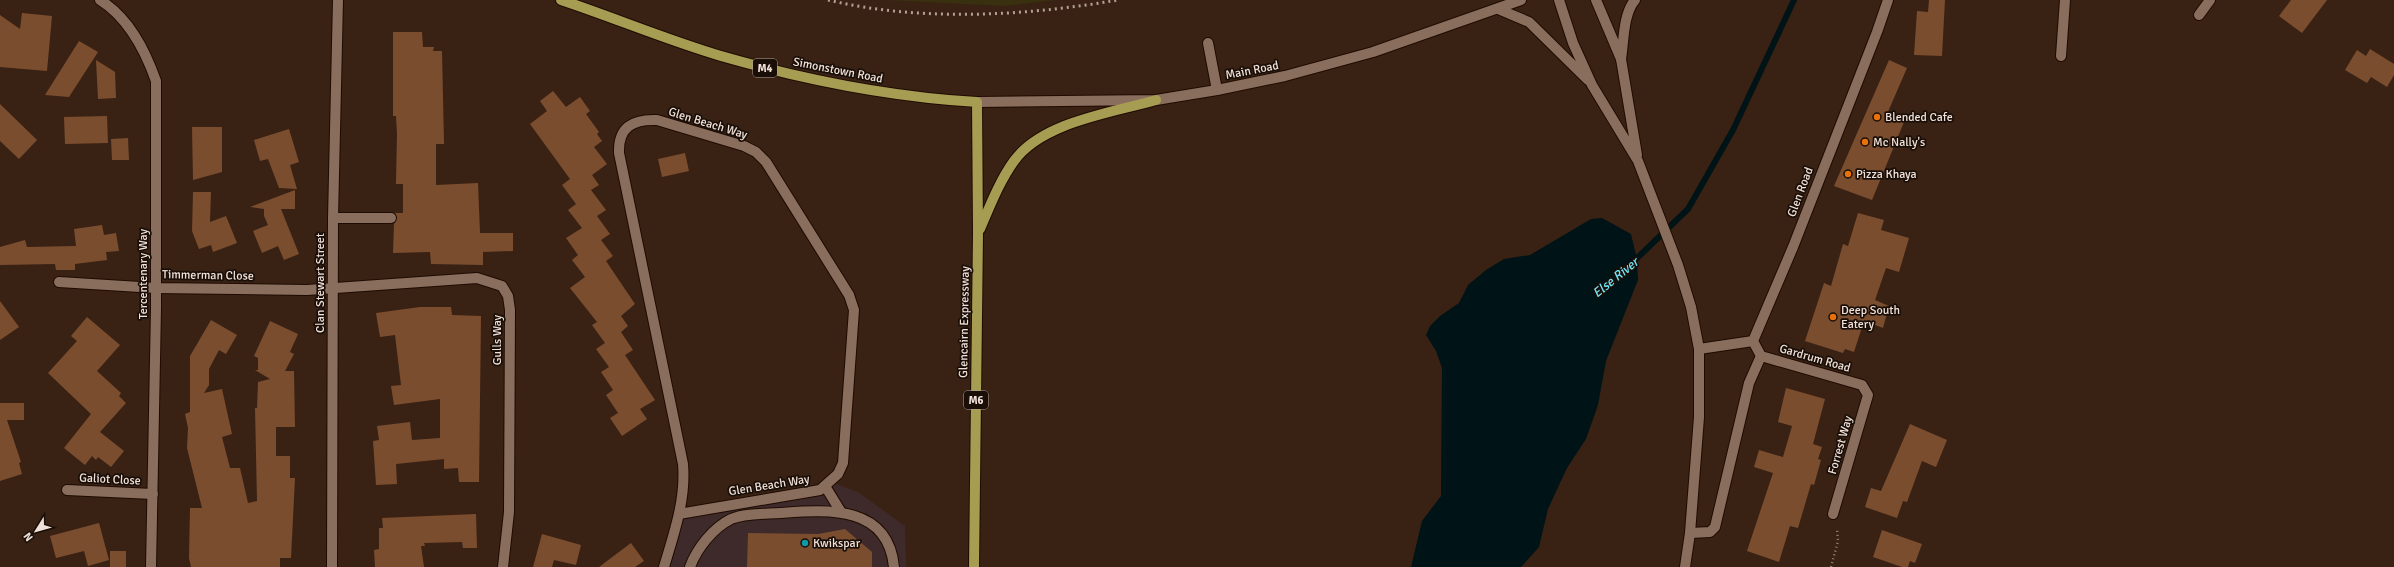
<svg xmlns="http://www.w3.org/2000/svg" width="2394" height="567" font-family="Signika,sans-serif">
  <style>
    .commercial { fill: #3e2a2a }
    .sand { fill: #38300f }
    .water { fill: #001316 }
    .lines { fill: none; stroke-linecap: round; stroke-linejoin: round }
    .stream { stroke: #001316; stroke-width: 6 }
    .building { fill: #7b4d2f }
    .lane-casing { stroke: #1f0b01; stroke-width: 12 }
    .street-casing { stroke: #1f0b01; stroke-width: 12 }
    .secondary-casing { stroke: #1f0b01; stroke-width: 12 }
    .primary-casing { stroke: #1f0b01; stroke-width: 12 }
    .path { stroke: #968277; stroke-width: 2.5; stroke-dasharray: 1 3; stroke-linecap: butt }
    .lane { stroke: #896e5d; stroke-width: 10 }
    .street { stroke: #896e5d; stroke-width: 10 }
    .secondary { stroke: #896e5d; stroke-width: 10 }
    .primary { stroke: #a69c52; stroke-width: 10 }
    .rail { stroke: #b2a095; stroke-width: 3; stroke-dasharray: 2 4; stroke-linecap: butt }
    .food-dot { fill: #e8710a; stroke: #190f08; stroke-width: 1.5 }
    .culture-dot { fill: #0f9aa8; stroke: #190f08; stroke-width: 1.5 }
    .labels { text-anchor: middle; stroke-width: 3.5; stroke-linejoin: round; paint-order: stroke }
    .shield { fill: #190f08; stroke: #b0a29a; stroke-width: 1 }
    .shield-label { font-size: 11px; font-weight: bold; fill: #f1e1d8 }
    .street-label { font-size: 12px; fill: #f1e1d8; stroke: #190f08 }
    .poi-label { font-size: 12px; fill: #f1e1d8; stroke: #190f08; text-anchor: start }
    .water-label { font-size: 13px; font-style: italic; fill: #73e6f7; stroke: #190f08 }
  </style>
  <rect width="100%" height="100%" fill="#392214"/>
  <polygon class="commercial" points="831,482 858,492 905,526 906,567 664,567 679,514 807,493"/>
  <polygon class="sand" points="886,0 1056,0 1004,6"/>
  <polygon class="water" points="1602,218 1631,234 1637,259 1638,280 1606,361 1598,405 1586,439 1567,468 1548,509 1539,547 1521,567 1411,567 1422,521 1441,496 1442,368 1436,351 1426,335 1430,326 1440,316 1459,303 1468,285 1486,270 1504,259 1530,255 1591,219"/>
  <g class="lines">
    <polyline class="stream" points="1631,264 1688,209 1733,130 1794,0"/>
  </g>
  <g class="building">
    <polygon points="1929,0 1945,0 1942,56 1914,55 1917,11 1928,12"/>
    <polygon points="2291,0 2327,0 2302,33 2279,16"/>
    <polygon points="22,13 52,16 47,71 0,67 0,15 20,29"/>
    <polygon points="393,32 422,32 423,47 434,47 433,51 442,51 444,144 436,144 436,185 478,183 480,233 513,233 513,251 483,252 483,265 431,264 430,252 393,253 394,224 397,218 395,213 403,213 403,184 396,184 397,134 396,116 393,116"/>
    <polygon points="79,41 98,52 69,97 45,95"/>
    <polygon points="2370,49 2394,64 2394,75 2387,87 2371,77 2367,83 2345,70 2357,50 2366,56"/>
    <polygon points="96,60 115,72 116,98 98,99"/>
    <polygon points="1889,60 1907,68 1887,114 1904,122 1872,200 1834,186"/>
    <polygon points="553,91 566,107 580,97 590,111 586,114 599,132 597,134 602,141 594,147 607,164 592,175 599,185 591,190 606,210 597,216 610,234 601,240 613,256 606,261 635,304 621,316 628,326 621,332 633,350 625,355 655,400 640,409 647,419 622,436 610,418 618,413 606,395 613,390 601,372 609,367 596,349 605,343 592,325 597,322 570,288 585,277 572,260 578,255 566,238 582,228 568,210 576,204 562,185 570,179 530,124 547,111 540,101"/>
    <polygon points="0,104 37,140 19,159 0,141"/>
    <polygon points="107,116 108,143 65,144 64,117"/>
    <polygon points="192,127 222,127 222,172 193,180"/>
    <polygon points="289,129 299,162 290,165 297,189 279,188 268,159 260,161 254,140"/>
    <polygon points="128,138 129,160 112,160 111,139"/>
    <polygon points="685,153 689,171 662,177 658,159"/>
    <polygon points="295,190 295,209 281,209 299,254 284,260 278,246 262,253 253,231 268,225 264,216 264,209 250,207"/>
    <polygon points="193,192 211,192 210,222 226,216 237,243 213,252 211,245 199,249 192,231"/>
    <polygon points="1858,213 1884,220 1881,230 1909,238 1899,272 1886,268 1875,300 1889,306 1883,328 1864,321 1854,352 1845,349 1843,353 1805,341 1824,283 1831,286 1843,244 1848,246"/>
    <polygon points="102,225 104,235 116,233 119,251 106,252 107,260 75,264 75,270 56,270 55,264 0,265 0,247 25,240 27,247 76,246 74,229"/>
    <polygon points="0,301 19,327 0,340"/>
    <polygon points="420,307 451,307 452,315 481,316 479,482 459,482 458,468 444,469 444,459 396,464 397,484 376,485 373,441 379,440 377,426 410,422 412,440 440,438 440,399 394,405 391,386 401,385 395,335 380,337 376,313"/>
    <polygon points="87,317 120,345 97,371 121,393 119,396 126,403 100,432 124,451 111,467 98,457 96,460 92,456 85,465 64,448 91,414 48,373 77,341 71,336"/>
    <polygon points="211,320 237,335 226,354 219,350 209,369 209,385 204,393 222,389 232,434 222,437 230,468 240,468 248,503 257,501 255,408 257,408 258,382 270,379 255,370 258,370 258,358 254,356 270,321 298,334 290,352 294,354 285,371 294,371 295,427 276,427 276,456 290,456 290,478 295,478 291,558 280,558 280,567 191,567 189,558 190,508 202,508 187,448 188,428 185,414 190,412 190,356"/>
    <polygon points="1786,388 1825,399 1813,444 1822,447 1818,459 1821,460 1814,485 1811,484 1798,528 1790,526 1779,562 1747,551 1773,473 1754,467 1759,450 1783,457 1792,426 1778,422"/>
    <polygon points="0,403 24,403 24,420 7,420 21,462 19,463 22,474 0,481"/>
    <polygon points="1910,424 1947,440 1936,467 1922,461 1907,502 1903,501 1897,518 1865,507 1871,488 1881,491"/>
    <polygon points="476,514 477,548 463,548 462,542 424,543 425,546 421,546 424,567 375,567 374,550 379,549 379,528 383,528 382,518"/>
    <polygon points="99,523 109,560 88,566 84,551 56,558 50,536"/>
    <polygon points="845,529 872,552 872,567 747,567 748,533 818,534"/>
    <polygon points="1882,530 1922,544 1915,563 1910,561 1908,567 1902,567 1873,557"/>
    <polygon points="542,534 581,545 576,565 554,560 552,567 533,567"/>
    <polygon points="631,543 644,561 635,567 599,567"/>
    <rect x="110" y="551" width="16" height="16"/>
  </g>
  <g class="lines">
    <g class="lane-casing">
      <g id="lane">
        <polyline points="1208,43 1217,90"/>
        <polyline points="333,218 391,218"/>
        <polyline points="825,486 841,512"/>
        <polyline points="1690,533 1710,532 1715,527 1749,383 1761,356"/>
        <path d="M 690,567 C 697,548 713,528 731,519 C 745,513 765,514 780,513 C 826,510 888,504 894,567"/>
      </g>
    </g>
    <g class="street-casing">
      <g id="street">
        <path d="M 100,0 C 129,18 145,50 156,81 L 156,308 L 151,567"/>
        <polyline points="2199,15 2210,0"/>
        <polyline points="2061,56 2065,0"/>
        <polyline points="59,282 156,288 307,290 477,278 502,286 508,296 510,310 509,512 503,567"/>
        <polyline points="1753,341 1761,356 1862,385 1868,395 1833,514"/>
        <polyline points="1699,349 1753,341 1793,247 1877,32 1888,0"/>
        <polyline points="67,490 153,494"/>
        <polyline points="332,567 333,218 338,0"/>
        <path d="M 664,567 C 674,533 686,500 683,464 L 619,153 C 618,127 633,119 657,120 L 744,146 L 756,152 L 766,162 L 849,295 L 854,310 L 843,463 L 838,474 L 820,490 L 679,514"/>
      </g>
    </g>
    <g class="secondary-casing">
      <g id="secondary">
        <polyline points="1559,0 1573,43 1592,85 1638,161 1678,265 1691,307 1699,349 1699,417 1690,533 1685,567"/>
        <polyline points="1596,0 1621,59 1637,155"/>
        <polyline points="1498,9 1529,22 1588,80"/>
        <path d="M 1621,59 C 1624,41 1623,14 1635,0"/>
        <polyline points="977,102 1156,100 1217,90 1285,76 1373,52 1521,0"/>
      </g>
    </g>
    <g class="primary-casing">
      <g id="primary">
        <path d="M 561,0 C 615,18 667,40 721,56 C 805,80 890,97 977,102 L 978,233 L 974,567"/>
        <path d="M 980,229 C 990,206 999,182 1014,161 C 1042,122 1111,113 1156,100"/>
      </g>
    </g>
    <polyline class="path" points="1831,567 1838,541 1837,528"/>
    <use href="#lane" class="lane"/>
    <use href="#street" class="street"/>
    <use href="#secondary" class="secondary"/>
    <use href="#primary" class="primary"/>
    <path class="rail" d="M 828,0 C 920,22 1026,16 1118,0"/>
  </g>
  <g class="food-dot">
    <circle cx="1877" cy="117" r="4"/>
    <circle cx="1865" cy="142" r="4"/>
    <circle cx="1848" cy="174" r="4"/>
    <circle cx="1833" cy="317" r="4"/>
  </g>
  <circle class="culture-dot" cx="805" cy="543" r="4"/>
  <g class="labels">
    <g class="shield">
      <rect x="753" y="59" width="24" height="18" rx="3"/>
      <rect x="964" y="391" width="24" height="18" rx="3"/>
    </g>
    <g class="shield-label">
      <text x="765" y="72">M4</text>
      <text x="976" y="404">M6</text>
    </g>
    <g class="street-label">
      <text transform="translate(838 70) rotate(11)" y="4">Simonstown Road</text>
      <text transform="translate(1252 70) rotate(-11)" y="4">Main Road</text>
      <text transform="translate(708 123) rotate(17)" y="4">Glen Beach Way</text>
      <text transform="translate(1800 192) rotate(-69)" y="4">Glen Road</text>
      <text transform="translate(143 274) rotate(-90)" y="4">Tercentenary Way</text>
      <text transform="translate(208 275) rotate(1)" y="4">Timmerman Close</text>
      <text transform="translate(320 283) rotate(-90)" y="4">Clan Stewart Street</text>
      <text transform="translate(964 322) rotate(-89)" y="4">Glencairn Expressway</text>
      <text transform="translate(497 340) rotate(-90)" y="4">Gulls Way</text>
      <text transform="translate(1815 358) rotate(16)" y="4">Gardrum Road</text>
      <text transform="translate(1840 445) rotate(-74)" y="4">Forrest Way</text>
      <text transform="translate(110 479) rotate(3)" y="4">Galiot Close</text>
      <text transform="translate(769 485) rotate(-9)" y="4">Glen Beach Way</text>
    </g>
    <g class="poi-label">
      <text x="1885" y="121">Blended Cafe</text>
      <text x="1873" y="146">Mc Nally's</text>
      <text x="1856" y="178">Pizza Khaya</text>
      <text x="1841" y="314">Deep South<tspan x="1841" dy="14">Eatery</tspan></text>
      <text x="813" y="547">Kwikspar</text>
    </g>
    <g class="water-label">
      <text transform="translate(1615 277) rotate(-39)" y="5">Else River</text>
    </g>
  </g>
  <g transform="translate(36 531) rotate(233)" stroke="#190f08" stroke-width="3" paint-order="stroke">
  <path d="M0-3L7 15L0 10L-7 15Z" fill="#f1e1d8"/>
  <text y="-6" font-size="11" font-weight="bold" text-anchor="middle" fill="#f1e1d8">N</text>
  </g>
</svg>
